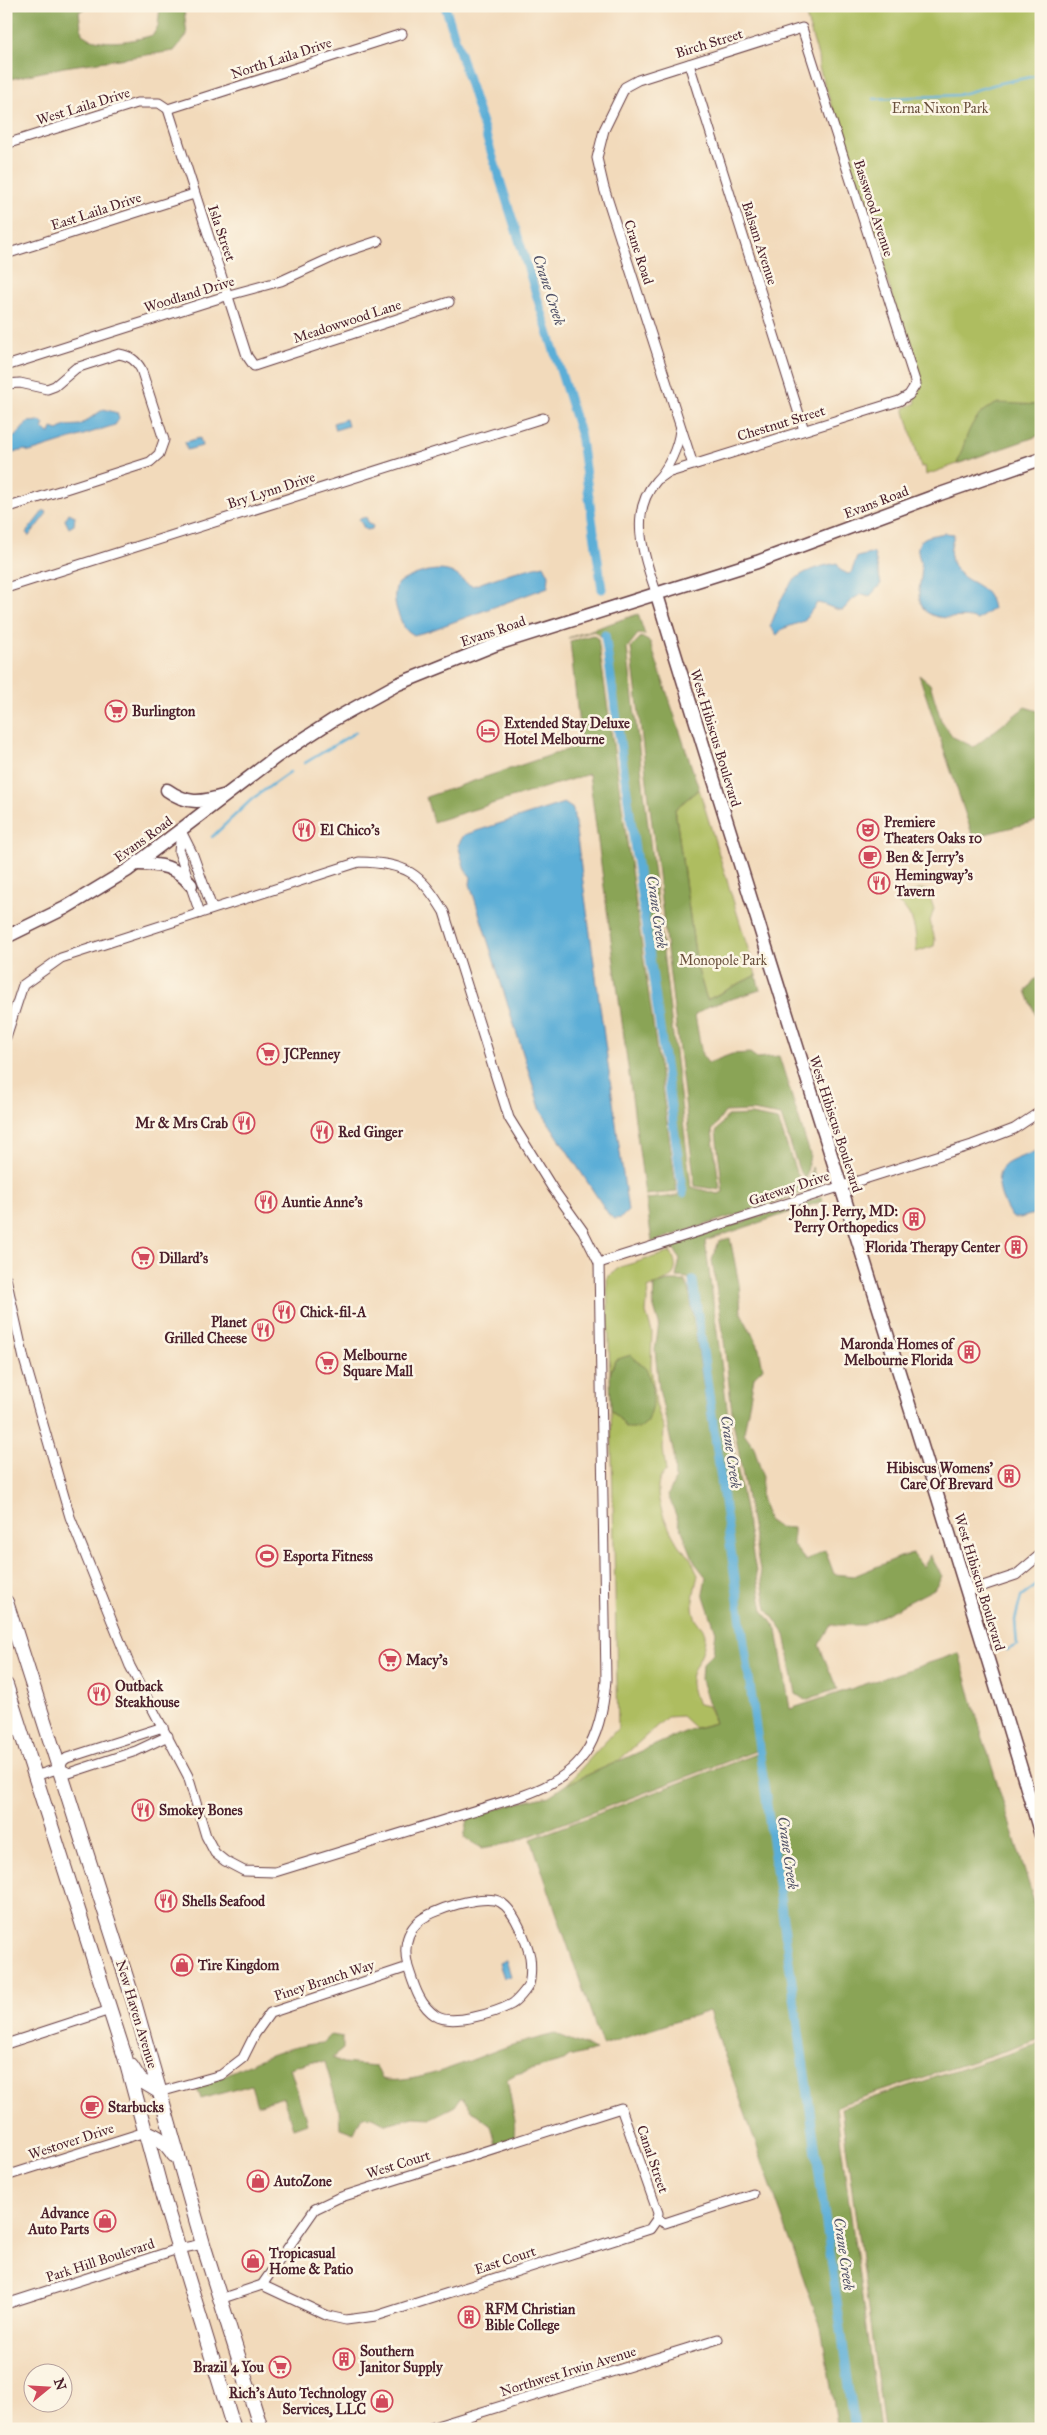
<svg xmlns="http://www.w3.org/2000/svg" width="1047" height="2435" font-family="'IM FELL Great Primer',serif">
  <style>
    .green { fill: #aebd60; stroke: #7c6e46 }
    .forest { fill: #8aa456; stroke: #6a6240 }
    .water { fill: #5baed7; stroke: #526681 }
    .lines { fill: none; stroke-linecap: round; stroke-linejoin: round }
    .stream { stroke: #5baed7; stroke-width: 2.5 }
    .canal { stroke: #5baed7; stroke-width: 9 }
    .street-casing { stroke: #633b41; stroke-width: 11 }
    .secondary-casing { stroke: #633b41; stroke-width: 15 }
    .primary-casing { stroke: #633b41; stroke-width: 16 }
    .street { stroke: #fff; stroke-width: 9 }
    .secondary { stroke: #fff; stroke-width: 12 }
    .primary { stroke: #fff; stroke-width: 14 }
    .labels { text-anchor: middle; stroke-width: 5; stroke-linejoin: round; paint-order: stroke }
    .street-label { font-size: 14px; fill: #4a1f2b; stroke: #fcf5e5 }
    .park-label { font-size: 14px; fill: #684e3b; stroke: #fcf5e5 }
    .poi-label { font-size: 14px; font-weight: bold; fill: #4a1f2b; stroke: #fcf5e5; text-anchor: start }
    .water-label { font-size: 15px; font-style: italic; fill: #505167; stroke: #fcf5e5 }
  </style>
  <rect width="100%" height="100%" fill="#fcf5e5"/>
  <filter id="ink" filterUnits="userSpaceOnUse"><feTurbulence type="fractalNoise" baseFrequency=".02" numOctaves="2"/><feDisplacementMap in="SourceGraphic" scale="10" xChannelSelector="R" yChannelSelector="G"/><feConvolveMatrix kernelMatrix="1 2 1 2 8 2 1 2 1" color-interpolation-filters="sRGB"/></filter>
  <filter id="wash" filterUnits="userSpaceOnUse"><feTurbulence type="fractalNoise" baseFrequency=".0096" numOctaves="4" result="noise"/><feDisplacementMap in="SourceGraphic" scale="20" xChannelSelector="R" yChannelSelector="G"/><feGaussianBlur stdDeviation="1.12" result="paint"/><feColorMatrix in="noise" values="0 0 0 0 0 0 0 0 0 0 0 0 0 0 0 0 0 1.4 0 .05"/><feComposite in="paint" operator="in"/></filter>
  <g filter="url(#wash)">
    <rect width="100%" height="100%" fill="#f2dabb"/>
    <g class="green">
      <polygon points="803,6 1041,6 1041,424 961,453 957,464 926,475 925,466 921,467 904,408 916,403 915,397 920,383 819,67 818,56"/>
      <polygon points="699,789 756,975 707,1000 697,967 675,809"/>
      <path d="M 922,889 L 928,891 L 934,909 L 930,921 L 935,940 L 934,946 L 916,952 C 917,934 914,913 898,903 L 897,897 Z"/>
      <path d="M 671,1252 C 684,1278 665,1280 648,1288 L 646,1313 L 652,1332 L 651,1367 L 656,1405 L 664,1429 L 663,1449 L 666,1471 C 646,1487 668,1528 679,1546 C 682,1549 686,1551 688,1554 C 692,1559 694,1568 698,1575 C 695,1589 689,1607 697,1621 C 700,1627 706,1629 705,1638 C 704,1665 679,1671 698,1704 L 708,1706 L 715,1723 L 695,1728 L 682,1716 L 667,1717 L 617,1762 L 567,1784 L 618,1728 L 611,1409 L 627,1428 L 615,1360 L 610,1375 L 607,1277 L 620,1267 Z"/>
    </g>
    <g class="forest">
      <path d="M 26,6 L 88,6 L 79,12 L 82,34 C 100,47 133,41 153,35 L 158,26 L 160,6 L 180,6 L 184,9 L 187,35 L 174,51 L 64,67 L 6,80 L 6,12 Z"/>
      <path d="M 998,403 L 1041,405 L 1041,435 L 957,464 C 968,436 968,416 998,403 Z"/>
      <polygon points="638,614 645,635 638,634 627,648 691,1187 718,1194 723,1192 716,1132 727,1116 751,1115 778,1120 796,1172 803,1182 806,1183 810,1180 812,1167 819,1188 652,1242 646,1199 677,1196 681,1191 603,638 594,631 568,638"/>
      <polygon points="593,635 598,639 677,1192 645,1195 589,774 433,822 426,797 581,745 570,641"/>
      <polygon points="641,637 650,642 699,789 675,809 697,967 707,1000 756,975 760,990 709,1006 695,1015 702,1055 708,1063 732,1054 750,1053 757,1058 779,1056 810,1154 806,1179 799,1170 781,1116 752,1111 725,1112 712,1131 720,1190 695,1186 631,647"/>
      <polygon points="919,675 930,684 941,720 953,737 974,747 1025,707 1041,712 1041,820 973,837"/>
      <polygon points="1041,977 1041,1028 1026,991 1034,980"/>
      <polygon points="822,1197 823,1201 705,1241 729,1422 763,1610 777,1630 790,1709 959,1653 983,1738 1041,1923 1041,2039 839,2105 836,2108 880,2429 838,2429 821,2328 709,2011 602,2045 531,1839 761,1752 694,1288 688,1278 676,1277 680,1259 674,1249 654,1253 653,1251"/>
      <polygon points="730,1238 739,1284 741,1313 758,1345 763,1368 754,1377 744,1433 754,1447 762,1474 761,1497 768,1520 778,1527 793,1528 793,1545 806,1561 825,1550 834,1574 854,1576 900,1557 913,1554 923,1567 930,1555 942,1576 934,1589 864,1625 831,1625 819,1645 837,1689 805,1700 796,1694 785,1634 767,1609 733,1421 723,1332 712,1260 719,1241"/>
      <polygon points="668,1281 685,1281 689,1289 758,1750 511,1843 482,1848 464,1838 468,1819 509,1805 549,1796 567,1784 689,1730 715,1723 701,1680 702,1664 713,1653 716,1632 703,1593 706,1577 695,1563 668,1495 675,1480 674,1455 659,1389 655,1350 659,1324 653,1304 654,1285"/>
      <polygon points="631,1355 647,1370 652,1387 653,1405 648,1421 640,1428 627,1428 611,1409 610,1375 615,1360"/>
      <path d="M 555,2034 L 596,2050 L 569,2057 L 564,2061 L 516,2074 L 507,2079 L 515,2121 L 514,2138 L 496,2145 L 491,2125 L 475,2113 L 461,2097 L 455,2106 L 431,2118 L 414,2117 L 386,2124 L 373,2117 L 362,2116 L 354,2133 L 340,2128 L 339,2110 L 325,2062 L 313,2061 L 290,2068 L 307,2123 L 293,2128 L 283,2097 L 257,2105 L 251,2085 L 201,2099 L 197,2088 C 236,2071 280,2045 323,2043 L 331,2035 L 343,2037 L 343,2049 L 332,2058 L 343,2063 L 376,2066 L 382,2079 C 413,2087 472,2059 503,2048 C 520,2043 538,2038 555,2034 Z"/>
      <polygon points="1041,2043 1041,2421 1015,2429 884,2429 841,2108"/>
    </g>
    <g class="water">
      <polygon points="104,409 117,413 119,419 115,425 30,452 24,450 6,455 6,439 16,436 28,422 39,421 44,424 42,429 50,433 52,428 58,430 65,426 80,425"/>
      <polygon points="346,419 348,426 335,430 333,423"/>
      <polygon points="200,438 202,446 187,450 185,442"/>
      <polygon points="44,510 47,513 29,536 26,533"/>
      <polygon points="69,513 75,516 74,525 69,528 65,520"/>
      <polygon points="366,517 369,524 373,526 372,529 367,530 364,528 359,519"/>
      <path d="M 945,533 L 954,534 C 953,542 949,550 951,557 C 956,587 988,576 993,609 L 977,620 C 962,613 944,623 928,613 C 923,610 920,602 919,596 C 918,586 923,576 921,565 C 920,557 915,550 920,542 C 925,535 937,535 945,533 Z"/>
      <path d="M 874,553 L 881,584 L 870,596 L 862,594 L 853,599 L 843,610 C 833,610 827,604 817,603 L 804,621 L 782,629 L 777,635 L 770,627 C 787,585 789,572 837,563 L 840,570 L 848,574 L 851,573 L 857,557 Z"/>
      <path d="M 544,565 L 549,575 L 548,587 L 429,631 L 414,635 L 405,629 C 398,615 391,600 397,584 C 411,575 436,565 453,573 C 460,576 464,583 472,586 L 510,573 Z"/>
      <polygon points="564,803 573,809 628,1211 621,1218 615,1219 609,1215 541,1111 470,884 471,877 465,870 458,845 464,835"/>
      <path d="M 1038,1150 L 1041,1151 L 1041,1212 L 1020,1218 L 1013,1218 C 1004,1208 992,1178 1003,1167 C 1007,1161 1030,1154 1038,1150 Z"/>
      <polygon points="506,1960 511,1976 504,1978 499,1963"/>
    </g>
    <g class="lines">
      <g class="stream">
        <polyline points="874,99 958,95 1000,83 1041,75"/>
        <polyline points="305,763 356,732"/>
        <polyline points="212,837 252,799 290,772"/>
        <polyline points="1007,1650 1017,1645 1015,1620 1021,1597 1041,1582"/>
      </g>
      <g class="canal">
        <polyline points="445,6 580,433 602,589"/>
        <polyline points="605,635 683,1193"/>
        <polyline points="693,1281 855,2429"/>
      </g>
    </g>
  </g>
  <g filter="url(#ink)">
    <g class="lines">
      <g class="street-casing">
        <g id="street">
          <polyline points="689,64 804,430"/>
          <polyline points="168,109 247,356 254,366 449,302"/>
          <polyline points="168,109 402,34"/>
          <polyline points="6,144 137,103 159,103 168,109"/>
          <polyline points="6,254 194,194"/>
          <polyline points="6,366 229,295 281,281 342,253 378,241"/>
          <path d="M 6,384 L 20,383 L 47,389 L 55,386 L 76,368 L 119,354 C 130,356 136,360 141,369 L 164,440 L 159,454 L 150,462 L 6,508"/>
          <polyline points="660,478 667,473 693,465 899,401 909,395 916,384 802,28 638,80 625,87 604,130 597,158 604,188 693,465"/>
          <polyline points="6,588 543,418"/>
          <path d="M 657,595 C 645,559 627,514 656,481 C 668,469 678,448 680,430"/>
          <polyline points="181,831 179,852 200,913"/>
          <polyline points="181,831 193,855 212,908"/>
          <path d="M 6,1037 L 23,985 L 61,958 L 359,862 C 406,863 420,872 444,912 L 509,1118 L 553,1189 L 583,1231 L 599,1263 L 606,1680 C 601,1743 583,1775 522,1796 L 275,1872 L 244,1871 L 225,1861 L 215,1853 L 206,1836 L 188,1776 L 130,1666 L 70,1517 L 24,1359 L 6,1278"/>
          <polyline points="599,1263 972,1145 1014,1129 1041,1111"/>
          <polyline points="968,1591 1016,1575 1041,1554"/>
          <polyline points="60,1768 63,1761 67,1758 163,1727"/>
          <polyline points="35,1776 60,1768 69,1773 136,1751 168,1736"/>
          <polyline points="6,2044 110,2010"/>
          <path d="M 160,2092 L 221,2075 L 243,2058 L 255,2034 L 270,2013 L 408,1967 C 414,1985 419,2005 436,2016 C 452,2026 495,2013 512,2004 C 517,2001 527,1989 529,1984 C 531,1978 531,1963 530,1957 C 527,1942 514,1909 500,1902 C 484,1893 430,1910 418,1922 C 405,1934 404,1951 408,1967"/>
          <polyline points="6,2176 145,2132"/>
          <polyline points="657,2219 665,2223 753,2194"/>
          <polyline points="262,2285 328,2316 346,2320 376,2316 650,2229 657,2219"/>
          <polyline points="220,2299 262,2285 315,2209 338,2198 621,2108 658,2213 657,2219"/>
          <polyline points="6,2304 178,2249 203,2244"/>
          <polyline points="427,2429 718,2339"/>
        </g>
      </g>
      <g class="secondary-casing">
        <g id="secondary">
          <path d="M 657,595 C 783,1009 917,1420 1041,1835"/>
          <path d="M 167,790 C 187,804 200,803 223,796"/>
          <path d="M 138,864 C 160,864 176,866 191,885"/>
          <polyline points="6,937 65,908 128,870 276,757 333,720 398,684 497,644 757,562 940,494 1041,459"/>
        </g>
      </g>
      <g class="primary-casing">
        <g id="primary">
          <polyline points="6,1602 134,2002 203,2244 261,2429"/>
          <polyline points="6,1685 125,2057 163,2197 234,2429"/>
          <polyline points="131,2066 140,2080 160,2092"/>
          <path d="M 145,2132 C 159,2136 166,2143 174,2155"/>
        </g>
      </g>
      <use href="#street" class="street"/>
      <use href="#secondary" class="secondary"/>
      <use href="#primary" class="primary"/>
    </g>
  </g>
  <defs>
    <g id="supermarket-ring" transform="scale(1.125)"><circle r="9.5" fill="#fcf5e5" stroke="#d1495b" stroke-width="1.5"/><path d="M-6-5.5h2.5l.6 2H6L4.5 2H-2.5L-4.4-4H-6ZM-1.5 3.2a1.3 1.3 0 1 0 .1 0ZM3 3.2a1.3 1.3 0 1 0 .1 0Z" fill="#d1495b"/></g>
    <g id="hotel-ring" transform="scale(1.125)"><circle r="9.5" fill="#fcf5e5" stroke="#d1495b" stroke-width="1.5"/><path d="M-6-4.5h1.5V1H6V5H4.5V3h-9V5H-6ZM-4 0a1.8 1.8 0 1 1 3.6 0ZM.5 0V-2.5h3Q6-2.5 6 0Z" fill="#d1495b"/></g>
    <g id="restaurant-ring" transform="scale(1.125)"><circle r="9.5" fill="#fcf5e5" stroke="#d1495b" stroke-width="1.5"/><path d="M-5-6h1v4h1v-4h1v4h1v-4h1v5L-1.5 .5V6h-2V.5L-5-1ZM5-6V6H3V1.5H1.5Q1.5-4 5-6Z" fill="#d1495b"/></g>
    <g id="theatre-ring" transform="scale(1.125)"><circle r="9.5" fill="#fcf5e5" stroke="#d1495b" stroke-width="1.5"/><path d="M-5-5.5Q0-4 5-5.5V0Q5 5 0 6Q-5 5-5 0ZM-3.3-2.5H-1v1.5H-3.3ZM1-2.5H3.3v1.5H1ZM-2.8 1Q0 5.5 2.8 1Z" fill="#d1495b"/></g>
    <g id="cafe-ring" transform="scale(1.125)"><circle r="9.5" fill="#fcf5e5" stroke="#d1495b" stroke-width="1.5"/><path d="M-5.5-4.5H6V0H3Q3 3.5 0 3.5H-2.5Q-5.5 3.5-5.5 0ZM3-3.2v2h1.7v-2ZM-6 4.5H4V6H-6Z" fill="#d1495b"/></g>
    <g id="building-ring" transform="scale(1.125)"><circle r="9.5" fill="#fcf5e5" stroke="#d1495b" stroke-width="1.5"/><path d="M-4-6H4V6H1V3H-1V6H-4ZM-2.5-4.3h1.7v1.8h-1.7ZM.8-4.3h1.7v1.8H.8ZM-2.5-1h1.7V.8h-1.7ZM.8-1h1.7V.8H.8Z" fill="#d1495b"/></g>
    <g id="stadium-ring" transform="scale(1.125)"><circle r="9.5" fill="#fcf5e5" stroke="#d1495b" stroke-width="1.5"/><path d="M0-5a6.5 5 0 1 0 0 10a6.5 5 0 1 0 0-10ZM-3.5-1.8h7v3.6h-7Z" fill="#d1495b"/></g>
    <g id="shop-ring" transform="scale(1.125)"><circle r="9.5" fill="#fcf5e5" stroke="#d1495b" stroke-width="1.5"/><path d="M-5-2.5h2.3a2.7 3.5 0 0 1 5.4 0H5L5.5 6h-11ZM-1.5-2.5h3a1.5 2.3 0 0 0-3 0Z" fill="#d1495b"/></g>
  </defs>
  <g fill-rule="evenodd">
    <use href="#supermarket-ring" x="116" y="711"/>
    <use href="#hotel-ring" x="488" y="731"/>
    <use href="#restaurant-ring" x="304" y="830"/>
    <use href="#theatre-ring" x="868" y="830"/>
    <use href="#cafe-ring" x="870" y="857"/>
    <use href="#restaurant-ring" x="879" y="883"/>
    <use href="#supermarket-ring" x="268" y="1054"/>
    <use href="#restaurant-ring" x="244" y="1123"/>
    <use href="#restaurant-ring" x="322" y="1132"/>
    <use href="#restaurant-ring" x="266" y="1202"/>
    <use href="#building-ring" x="914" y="1219"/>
    <use href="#building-ring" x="1016" y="1247"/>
    <use href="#supermarket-ring" x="143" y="1258"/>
    <use href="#restaurant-ring" x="284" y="1312"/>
    <use href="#restaurant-ring" x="263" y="1330"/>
    <use href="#building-ring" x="969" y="1352"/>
    <use href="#supermarket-ring" x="327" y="1363"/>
    <use href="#building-ring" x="1009" y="1476"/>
    <use href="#stadium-ring" x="267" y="1556"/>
    <use href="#supermarket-ring" x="390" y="1660"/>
    <use href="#restaurant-ring" x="99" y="1694"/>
    <use href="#restaurant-ring" x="143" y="1810"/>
    <use href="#restaurant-ring" x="166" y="1901"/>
    <use href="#shop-ring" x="182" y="1965"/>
    <use href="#cafe-ring" x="92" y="2107"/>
    <use href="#shop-ring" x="258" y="2181"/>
    <use href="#shop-ring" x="105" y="2221"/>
    <use href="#shop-ring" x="253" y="2261"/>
    <use href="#building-ring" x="469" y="2317"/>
    <use href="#building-ring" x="344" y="2359"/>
    <use href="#supermarket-ring" x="280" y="2367"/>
    <use href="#shop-ring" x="382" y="2401"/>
  </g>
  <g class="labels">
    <g class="street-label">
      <text transform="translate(709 43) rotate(-17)" y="5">Birch Street</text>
      <text transform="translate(281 58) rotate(-18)" y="5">North Laila Drive</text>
      <text transform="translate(83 106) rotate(-17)" y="5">West Laila Drive</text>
      <text transform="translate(874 208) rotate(72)" y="5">Basswood Avenue</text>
      <text transform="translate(96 211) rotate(-18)" y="5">East Laila Drive</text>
      <text transform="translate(222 233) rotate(71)" y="5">Isla Street</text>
      <text transform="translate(760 243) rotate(72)" y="5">Balsam Avenue</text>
      <text transform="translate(639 252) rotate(72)" y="5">Crane Road</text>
      <text transform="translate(189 294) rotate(-17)" y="5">Woodland Drive</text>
      <text transform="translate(347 321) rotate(-18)" y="5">Meadowwood Lane</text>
      <text transform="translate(781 423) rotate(-17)" y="5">Chestnut Street</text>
      <text transform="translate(271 490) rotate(-18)" y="5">Bry Lynn Drive</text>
      <text transform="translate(876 502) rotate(-21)" y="5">Evans Road</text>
      <text transform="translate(493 631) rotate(-19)" y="5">Evans Road</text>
      <text transform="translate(716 738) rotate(73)" y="5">West Hibiscus Boulevard</text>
      <text transform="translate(143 839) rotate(-36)" y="5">Evans Road</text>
      <text transform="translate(836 1124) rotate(72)" y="5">West Hibiscus Boulevard</text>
      <text transform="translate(789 1188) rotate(-18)" y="5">Gateway Drive</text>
      <text transform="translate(980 1582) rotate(73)" y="5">West Hibiscus Boulevard</text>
      <text transform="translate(324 1980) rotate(-18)" y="5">Piney Branch Way</text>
      <text transform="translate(137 2014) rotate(73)" y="5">New Haven Avenue</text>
      <text transform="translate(71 2141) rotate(-18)" y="5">Westover Drive</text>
      <text transform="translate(653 2159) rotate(71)" y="5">Canal Street</text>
      <text transform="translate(398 2164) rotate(-17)" y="5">West Court</text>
      <text transform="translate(100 2260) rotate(-18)" y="5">Park Hill Boulevard</text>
      <text transform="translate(505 2260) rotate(-18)" y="5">East Court</text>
      <text transform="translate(568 2371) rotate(-17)" y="5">Northwest Irwin Avenue</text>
    </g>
    <g class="park-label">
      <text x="940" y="113">Erna Nixon Park</text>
      <text x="723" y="965">Monopole Park</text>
    </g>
    <g class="poi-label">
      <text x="132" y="716">Burlington</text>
      <text x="504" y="728">Extended Stay Deluxe<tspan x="504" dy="16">Hotel Melbourne</tspan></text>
      <text x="884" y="827">Premiere<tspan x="884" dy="16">Theaters Oaks 10</tspan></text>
      <text x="320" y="835">El Chico's</text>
      <text x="886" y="862">Ben &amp; Jerry's</text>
      <text x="895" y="880">Hemingway's<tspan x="895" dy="16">Tavern</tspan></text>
      <text x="284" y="1059">JCPenney</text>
      <text x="228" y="1128" text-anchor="end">Mr &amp; Mrs Crab</text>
      <text x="338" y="1137">Red Ginger</text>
      <text x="282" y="1207">Auntie Anne's</text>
      <text x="898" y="1216" text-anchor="end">John J. Perry, MD:<tspan x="898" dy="16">Perry Orthopedics</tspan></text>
      <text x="1000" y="1252" text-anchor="end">Florida Therapy Center</text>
      <text x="159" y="1263">Dillard's</text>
      <text x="300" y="1317">Chick-fil-A</text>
      <text x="247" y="1327" text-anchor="end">Planet<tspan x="247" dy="16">Grilled Cheese</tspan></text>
      <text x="953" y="1349" text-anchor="end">Maronda Homes of<tspan x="953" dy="16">Melbourne Florida</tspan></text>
      <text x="343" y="1360">Melbourne<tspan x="343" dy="16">Square Mall</tspan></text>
      <text x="993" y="1473" text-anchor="end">Hibiscus Womens'<tspan x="993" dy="16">Care Of Brevard</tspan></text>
      <text x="283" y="1561">Esporta Fitness</text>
      <text x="406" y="1665">Macy's</text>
      <text x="115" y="1691">Outback<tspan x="115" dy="16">Steakhouse</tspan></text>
      <text x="159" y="1815">Smokey Bones</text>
      <text x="182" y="1906">Shells Seafood</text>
      <text x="198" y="1970">Tire Kingdom</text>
      <text x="108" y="2112">Starbucks</text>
      <text x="274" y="2186">AutoZone</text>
      <text x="89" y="2218" text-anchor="end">Advance<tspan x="89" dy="16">Auto Parts</tspan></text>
      <text x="269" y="2258">Tropicasual<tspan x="269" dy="16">Home &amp; Patio</tspan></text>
      <text x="485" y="2314">RFM Christian<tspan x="485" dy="16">Bible College</tspan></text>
      <text x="360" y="2356">Southern<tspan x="360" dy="16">Janitor Supply</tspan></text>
      <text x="264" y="2372" text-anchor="end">Brazil 4 You</text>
      <text x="366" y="2398" text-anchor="end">Rich's Auto Technology<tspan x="366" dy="16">Services, LLC</tspan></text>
    </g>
    <g class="water-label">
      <text transform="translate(549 290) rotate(72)" y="5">Crane Creek</text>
      <text transform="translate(657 912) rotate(82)" y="5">Crane Creek</text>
      <text transform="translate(731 1452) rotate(82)" y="5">Crane Creek</text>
      <text transform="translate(788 1853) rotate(82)" y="5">Crane Creek</text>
      <text transform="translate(844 2254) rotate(82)" y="5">Crane Creek</text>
    </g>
  </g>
  <rect width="1047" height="2435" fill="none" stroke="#fcf5e5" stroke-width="25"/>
  <g transform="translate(48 2388) rotate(72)"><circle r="24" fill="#fcf5e5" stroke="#b59f9b"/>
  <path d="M0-4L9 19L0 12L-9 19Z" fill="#d1495b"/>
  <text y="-8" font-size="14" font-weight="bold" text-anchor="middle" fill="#4a1f2b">N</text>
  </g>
</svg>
